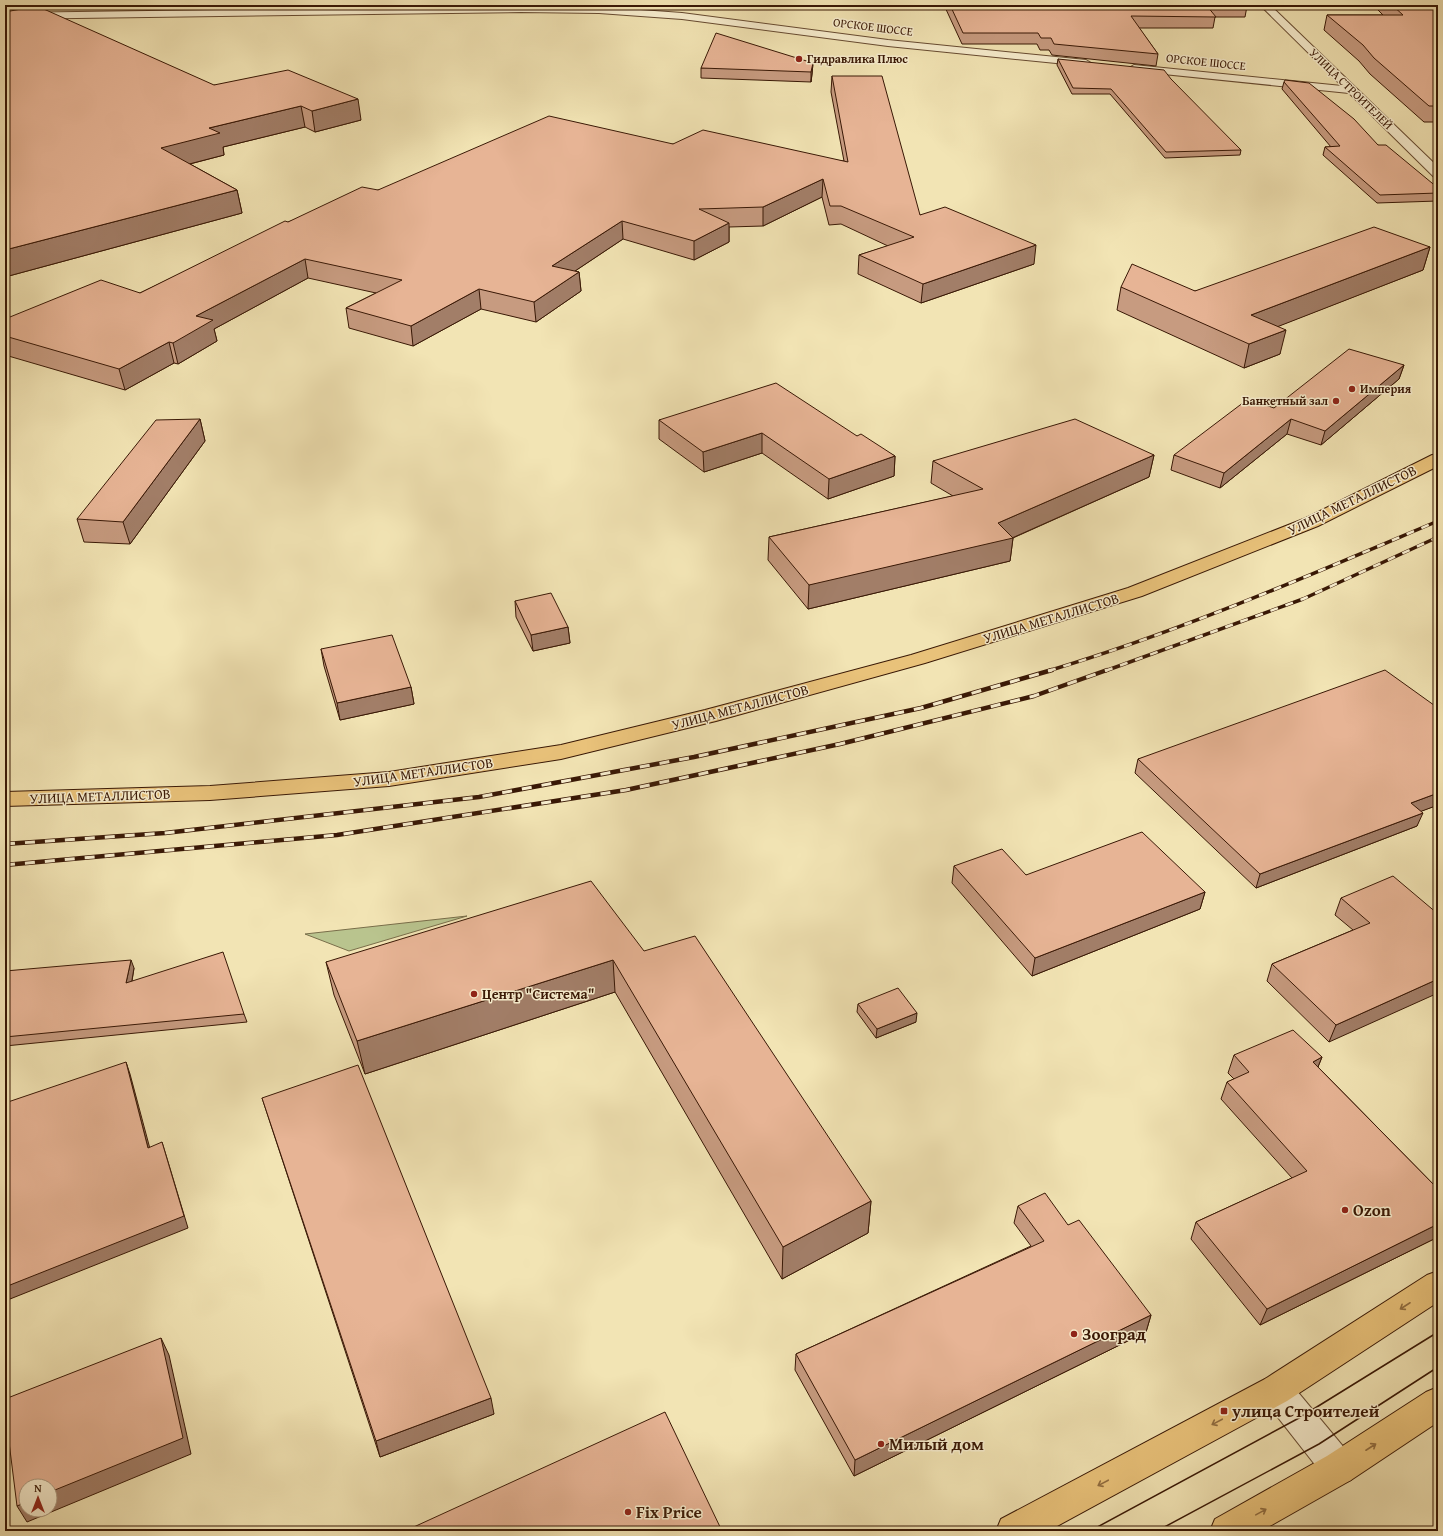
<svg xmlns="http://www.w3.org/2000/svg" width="1443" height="1536" font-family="'Gentium Book Plus',serif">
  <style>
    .green { fill: #b9c48e; stroke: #796e4a }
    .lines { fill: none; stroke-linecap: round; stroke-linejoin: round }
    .minor-casing { stroke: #674b31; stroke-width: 2 }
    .major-casing { stroke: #391805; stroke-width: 2 }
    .minor { fill: #f7edce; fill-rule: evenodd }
    .major { fill: #e9c27a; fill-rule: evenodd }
    .tram { stroke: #391805; stroke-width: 1.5 }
    .rail-far1-casing { stroke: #391805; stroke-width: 3.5 }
    .rail-casing { stroke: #391805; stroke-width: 4.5 }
    .rail-far1 { stroke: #f7edce; stroke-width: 2.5; stroke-dasharray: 8; stroke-linecap: butt }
    .rail { stroke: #f7edce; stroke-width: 3; stroke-dasharray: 10; stroke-linecap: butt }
    .wall { fill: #c79b80; stroke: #391805 }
    .shaded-wall { fill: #a27e68; stroke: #391805 }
    .building { fill: #e7b495; stroke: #391805 }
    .oneway { stroke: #916d40 }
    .poi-dot { fill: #8f2418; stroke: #f7edce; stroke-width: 1.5 }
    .labels { text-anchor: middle; stroke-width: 3; stroke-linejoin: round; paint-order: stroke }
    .far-street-label { font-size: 12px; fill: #391805; stroke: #f7edce }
    .far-poi-label { font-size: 12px; font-weight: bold; fill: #391805; stroke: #f7edce; text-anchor: start }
    .street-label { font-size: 14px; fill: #391805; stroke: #f7edce }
    .poi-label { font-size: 14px; font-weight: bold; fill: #391805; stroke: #f7edce; text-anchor: start }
    .near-poi-label { font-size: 17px; font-weight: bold; fill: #391805; stroke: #f7edce; text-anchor: start }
  </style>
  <rect width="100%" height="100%" fill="#f2e4b4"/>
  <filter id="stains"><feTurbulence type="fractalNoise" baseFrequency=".005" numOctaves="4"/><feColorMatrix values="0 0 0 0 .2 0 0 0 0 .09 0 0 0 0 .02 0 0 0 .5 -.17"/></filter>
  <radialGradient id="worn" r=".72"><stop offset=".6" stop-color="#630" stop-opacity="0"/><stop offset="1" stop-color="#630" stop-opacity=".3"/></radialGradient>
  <polygon class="green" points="467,916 349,951 305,934"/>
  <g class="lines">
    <g class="minor-casing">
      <g id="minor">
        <polygon points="1260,5 1270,5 1438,167 1438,178 1434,177 1349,93 1134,71 1129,68 1134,65 1342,86"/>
        <polygon points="521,6 599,7 682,13 888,40 1086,60 1091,63 1086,66 888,46 682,19 599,13 521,12 5,19 5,13"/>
        <polygon points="1276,1375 1287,1379 1351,1456 1356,1468 1351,1480 1339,1485 1327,1480 1265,1401 1260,1390 1265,1379"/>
      </g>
    </g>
    <g class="major-casing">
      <g id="major">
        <polygon points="1438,454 1438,466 1318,526 1142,596 925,663 716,721 561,759 389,786 210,800 5,806 5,792 210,786 389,772 561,745 705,710 911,655 1128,588 1306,518 1432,455"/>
        <polygon points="1438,1271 1438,1302 1287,1401 1048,1531 996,1531 1001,1519 1265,1379 1427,1275"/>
        <polygon points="1438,1387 1438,1422 1351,1480 1261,1531 1210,1531 1215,1519 1327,1456 1426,1392"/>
      </g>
    </g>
    <use href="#minor" class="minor"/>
    <use href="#major" class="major"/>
    <g class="tram">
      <polyline points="1090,1531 1299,1418 1438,1332"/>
      <polyline points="1157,1531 1319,1444 1438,1367"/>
    </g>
    <g class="rail-far1-casing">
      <g id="rail-far1">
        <path d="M 1048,671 C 1182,631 1310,575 1438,521"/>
        <polyline points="1105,671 1303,599 1438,537"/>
      </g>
    </g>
    <g class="rail-casing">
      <g id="rail">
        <polyline points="5,844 165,833 479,797 694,757 921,708 1052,670"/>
        <polyline points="5,865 337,835 626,790 840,744 1034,696 1107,670"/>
      </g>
    </g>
    <use href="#rail-far1" class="rail-far1"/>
    <use href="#rail" class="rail"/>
  </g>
  <g class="wall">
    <polygon points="203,5 289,5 287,8 204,9"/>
    <polygon points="944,5 1246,5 1247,6 1245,17 1215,17 1213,28 1139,28 1158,54 1156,66 1052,55 1049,50 1040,50 1037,44 962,44"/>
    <polygon points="1373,5 1438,5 1438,122 1424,122 1370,74 1359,61 1324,30 1327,15 1383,15"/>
    <polygon points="1058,59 1241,150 1240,155 1165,158 1110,94 1072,94 1057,65"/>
    <polygon points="813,63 812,74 811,82 701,78 701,68"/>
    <polygon points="832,76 920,215 1034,264 921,303 858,274 859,255 888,246 841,224 829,225 822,197 763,226 729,227 729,242 694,260 623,239 575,271 579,272 581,291 536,322 481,309 413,346 349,328 346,308 376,293 308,278 214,329 217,341 178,364 174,363 125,390 5,355 5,319 140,293 288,222 378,190 673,144 844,161 831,92"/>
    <polygon points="1284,82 1378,145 1438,188 1438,201 1377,203 1323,155 1325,147 1331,147 1282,89"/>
    <polygon points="214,85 361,120 315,132 305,127 223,147 224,155 190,164 237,190 242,213 5,277"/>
    <polygon points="1430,247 1423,270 1278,326 1280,354 1244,368 1117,310 1121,287 1195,291"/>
    <polygon points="1404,365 1399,379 1321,445 1287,434 1220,488 1171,470 1174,455 1274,408"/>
    <polygon points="200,419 205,441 130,544 84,542 77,519"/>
    <polygon points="659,420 857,436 895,456 894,476 828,499 762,453 704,472 659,439"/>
    <polygon points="1154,455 1149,477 1013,538 1010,561 808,609 768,560 769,537 953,496 931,483 933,461"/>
    <polygon points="515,601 568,627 570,643 533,651 516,617"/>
    <polygon points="321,649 411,687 414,704 340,720 324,666"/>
    <polygon points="1438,708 1438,805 1421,811 1417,826 1256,888 1135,773 1138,759"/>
    <polygon points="954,866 1026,875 1205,892 1200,909 1032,976 952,883"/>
    <polygon points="1341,898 1438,914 1329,1042 1267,981 1272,964 1353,930 1335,915"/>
    <polygon points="644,951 871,1201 868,1233 782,1279 615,992 365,1074 334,995 326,962"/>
    <polygon points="134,968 132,981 244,1014 247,1022 5,1046 5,971"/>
    <polygon points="858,1004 916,1022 876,1038 857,1012"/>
    <polygon points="1234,1055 1322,1057 1318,1067 1438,1189 1438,1237 1260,1325 1191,1239 1196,1222 1292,1178 1221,1099 1227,1082 1234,1079 1228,1073"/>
    <polygon points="262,1098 494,1414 380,1457"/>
    <polygon points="1018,1206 1068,1225 1151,1315 1146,1332 854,1476 795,1370 796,1354 1031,1246 1014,1223"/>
  </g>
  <g class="shaded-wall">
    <polygon points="813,63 812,74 811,82 811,72"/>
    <polygon points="358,99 361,120 315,132 312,111"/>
    <polygon points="301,106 305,127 223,147 224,155 166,170 161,148 209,128"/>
    <polygon points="823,179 822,197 763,226 763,207"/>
    <polygon points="237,190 242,213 5,277 5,250"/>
    <polygon points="622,221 623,239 554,285 552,266"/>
    <polygon points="729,223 729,242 694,260 694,241"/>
    <polygon points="1036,245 1034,264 921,303 923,284"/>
    <polygon points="1430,247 1423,270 1246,339 1251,315"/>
    <polygon points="305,259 308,278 214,329 217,341 178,364 173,343 196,316"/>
    <polygon points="579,272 581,291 536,322 534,302"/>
    <polygon points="479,289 481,309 413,346 411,326"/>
    <polygon points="1286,330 1280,354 1244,368 1249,344"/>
    <polygon points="169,342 174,363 125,390 119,369"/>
    <polygon points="1404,365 1399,379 1321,445 1325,431"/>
    <polygon points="200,419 205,441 130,544 123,522"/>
    <polygon points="1291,419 1287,434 1220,488 1224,473"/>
    <polygon points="762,433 762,453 704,472 703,452"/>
    <polygon points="1154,455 1149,477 1012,538 1013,538 1010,561 808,609 809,585 998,523"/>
    <polygon points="895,456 894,476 828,499 829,479"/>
    <polygon points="568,627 570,643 533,651 531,635"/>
    <polygon points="411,687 414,704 340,720 337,703"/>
    <polygon points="1438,793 1438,805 1406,817 1411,803"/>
    <polygon points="1423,813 1417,826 1256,888 1260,874"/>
    <polygon points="1205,892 1200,909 1032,976 1035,958"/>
    <polygon points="131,960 134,968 130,992 126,983"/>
    <polygon points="613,960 615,992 365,1074 357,1041"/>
    <polygon points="1438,979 1438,993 1329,1042 1336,1025"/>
    <polygon points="917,1013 916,1022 876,1038 877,1029"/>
    <polygon points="1322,1057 1315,1074 1313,1062"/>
    <polygon points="126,1062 130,1074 153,1160 148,1148"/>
    <polygon points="162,1142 166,1155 188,1228 5,1301 5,1287"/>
    <polygon points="871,1201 868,1233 782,1279 783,1247"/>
    <polygon points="1438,1224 1438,1237 1260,1325 1267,1309"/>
    <polygon points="1151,1315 1146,1332 854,1476 855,1460"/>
    <polygon points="161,1338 169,1355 191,1454 27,1522 17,1506 26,1502 26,1510 50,1510 50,1492"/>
    <polygon points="491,1398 494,1414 380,1457 376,1441"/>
  </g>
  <g class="building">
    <polygon points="950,5 1246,5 1247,6 1207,6 1216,17 1131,16 1158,54 1054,44 1051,38 1041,38 1038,33 963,33"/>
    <polygon points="1392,5 1438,5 1438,106 1429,106 1374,58 1363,45 1327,15 1403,15"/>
    <polygon points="37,6 214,85 288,70 358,99 312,111 301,106 209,128 220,133 161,148 237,190 5,250 5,12"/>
    <polygon points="716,33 813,63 811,72 701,68"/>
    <polygon points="1058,59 1164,70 1171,79 1241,150 1166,152 1111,89 1073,88"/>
    <polygon points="832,76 882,76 920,215 945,207 1036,245 923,284 859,255 914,237 841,206 830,206 823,179 763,207 699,209 729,223 694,241 622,221 552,266 579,272 534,302 479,289 411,326 346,308 402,280 305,259 196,316 213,320 173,343 169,342 119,369 5,336 5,319 101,280 140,293 285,221 288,222 362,187 378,190 549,116 673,144 703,130 848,162"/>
    <polygon points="1285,80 1309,83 1354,119 1378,145 1386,145 1438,188 1438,193 1380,195 1325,147 1340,146 1284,82"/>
    <polygon points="1374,227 1430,247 1251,315 1286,330 1249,344 1121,287 1132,264 1195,291"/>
    <polygon points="1349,349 1404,365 1325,431 1291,419 1224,473 1174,455 1248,399 1274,408"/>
    <polygon points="776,383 857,436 861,434 895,456 829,479 762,433 703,452 659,420"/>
    <polygon points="200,419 123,522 77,519 156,420"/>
    <polygon points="1075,419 1154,455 998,523 1013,538 809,585 769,537 983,489 933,461"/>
    <polygon points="551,593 568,627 531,635 515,601"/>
    <polygon points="392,635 411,687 337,703 321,649"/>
    <polygon points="1385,670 1438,708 1438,793 1411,803 1423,813 1260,874 1138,759"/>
    <polygon points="1142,832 1205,892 1035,958 954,866 1002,849 1026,875"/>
    <polygon points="1393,876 1438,914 1438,979 1336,1025 1272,964 1370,923 1341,898"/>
    <polygon points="591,881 644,951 695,936 871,1201 783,1247 613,960 357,1041 326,962"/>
    <polygon points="223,952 244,1014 5,1037 5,971 131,960 126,983"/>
    <polygon points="898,988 917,1013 877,1029 858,1004"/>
    <polygon points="1293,1030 1322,1057 1313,1062 1438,1189 1438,1224 1267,1309 1196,1222 1307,1171 1227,1082 1249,1072 1234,1055"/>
    <polygon points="126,1062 148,1148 162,1142 184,1216 5,1287 5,1103"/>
    <polygon points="358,1065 491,1398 376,1441 262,1098"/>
    <polygon points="1045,1193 1068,1225 1079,1220 1151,1315 855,1460 796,1354 1044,1241 1018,1206"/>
    <polygon points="161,1338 183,1438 50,1492 50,1486 26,1486 26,1502 17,1506 5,1410 5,1399"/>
    <polygon points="665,1412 722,1531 405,1531"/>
  </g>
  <defs><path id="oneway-shaft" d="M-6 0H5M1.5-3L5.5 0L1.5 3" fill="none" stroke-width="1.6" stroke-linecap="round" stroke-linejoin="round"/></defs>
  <g class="oneway">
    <use href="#oneway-shaft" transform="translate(1405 1306) rotate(147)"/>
    <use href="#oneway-shaft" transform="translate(1217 1422) rotate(152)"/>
    <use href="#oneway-shaft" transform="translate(1371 1447) rotate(-33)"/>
    <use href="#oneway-shaft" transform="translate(1103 1483) rotate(152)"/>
    <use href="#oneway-shaft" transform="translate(1261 1512) rotate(-29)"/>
  </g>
  <g class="poi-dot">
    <circle cx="799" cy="59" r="4"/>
    <circle cx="1352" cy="389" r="4"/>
    <circle cx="1336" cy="401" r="4"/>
    <circle cx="474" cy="994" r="4"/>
    <circle cx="1345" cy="1210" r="4"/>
    <circle cx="1074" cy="1334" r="4"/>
    <rect x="1220" y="1407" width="8" height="8" rx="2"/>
    <circle cx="881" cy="1444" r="4"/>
    <circle cx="628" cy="1512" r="4"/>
  </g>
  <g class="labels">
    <g class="far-street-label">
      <text transform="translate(873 27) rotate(7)" y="4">ОРСКОЕ ШОССЕ</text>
      <text transform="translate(1206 62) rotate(6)" y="4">ОРСКОЕ ШОССЕ</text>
      <text transform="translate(1351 89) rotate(44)" y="4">УЛИЦА СТРОИТЕЛЕЙ</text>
    </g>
    <g class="far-poi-label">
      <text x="807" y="63">Гидравлика Плюс</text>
      <text x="1360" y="393">Империя</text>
      <text x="1328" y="405" text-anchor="end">Банкетный зал</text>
    </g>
    <g class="street-label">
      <text transform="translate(1352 500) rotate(-26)" y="5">УЛИЦА МЕТАЛЛИСТОВ</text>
      <text transform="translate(1051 618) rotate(-17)" y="5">УЛИЦА МЕТАЛЛИСТОВ</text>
      <text transform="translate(740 707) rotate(-15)" y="5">УЛИЦА МЕТАЛЛИСТОВ</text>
      <text transform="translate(423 772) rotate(-8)" y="5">УЛИЦА МЕТАЛЛИСТОВ</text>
      <text transform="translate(100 796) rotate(-2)" y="5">УЛИЦА МЕТАЛЛИСТОВ</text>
    </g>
    <g class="poi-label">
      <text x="482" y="999">Центр "Система"</text>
    </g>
    <g class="near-poi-label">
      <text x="1353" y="1216">Ozon</text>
      <text x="1082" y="1340">Зооград</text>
      <text x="1232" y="1417">улица Строителей</text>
      <text x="889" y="1450">Милый дом</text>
      <text x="636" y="1518">Fix Price</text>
    </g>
  </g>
  <rect width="1443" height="1536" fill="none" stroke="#f2e4b4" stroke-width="20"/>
  <rect x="6" y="6" width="1431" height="1524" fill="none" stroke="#391805" stroke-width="2"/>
  <rect x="10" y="10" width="1423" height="1516" fill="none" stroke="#391805"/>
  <g transform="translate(38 1498)"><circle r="19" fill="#f7edce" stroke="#ab987e"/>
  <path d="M0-3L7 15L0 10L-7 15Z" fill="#8f2418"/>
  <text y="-6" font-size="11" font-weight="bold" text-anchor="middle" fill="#391805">N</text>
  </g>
  <rect width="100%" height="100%" filter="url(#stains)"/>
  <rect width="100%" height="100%" fill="url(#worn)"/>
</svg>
